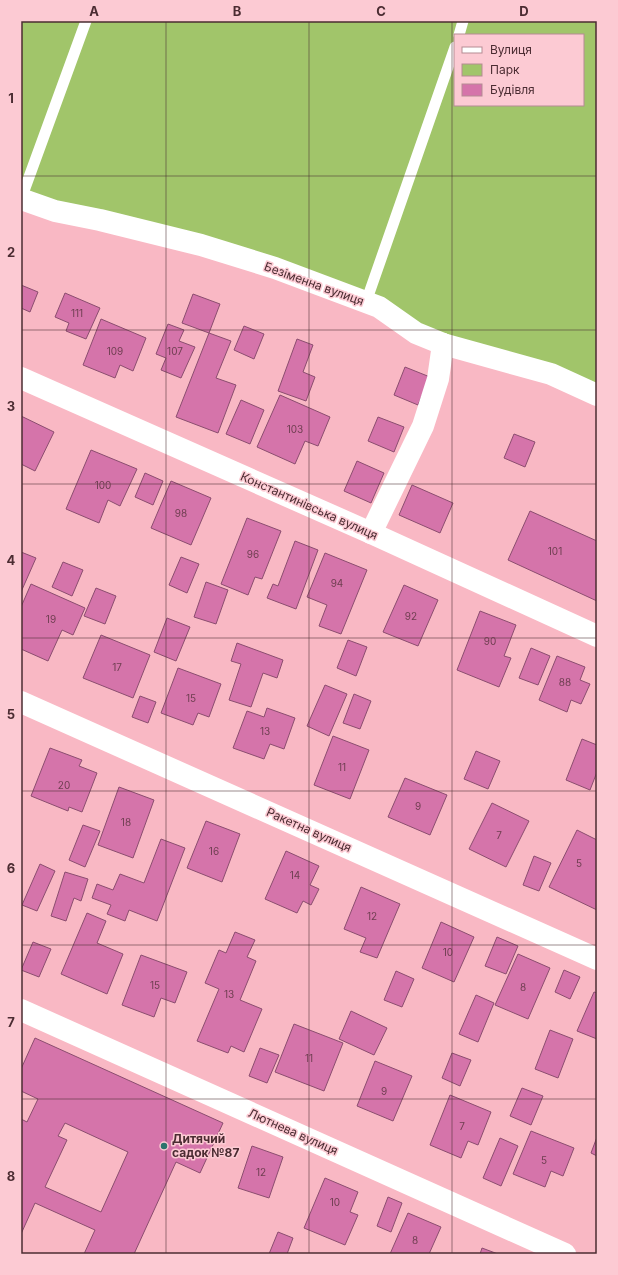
<svg xmlns="http://www.w3.org/2000/svg" width="618" height="1275" font-family="Inter,sans-serif">
  <style>
    .green { fill: #a1c56a; fill-rule: evenodd }
    .building { fill: #d574aa; stroke: #8b4d6f; fill-rule: evenodd }
    .lines { fill: none; stroke-linecap: round; stroke-linejoin: round }
    .service { stroke: #fff; stroke-width: 11 }
    .minor { stroke: #fff; stroke-width: 22 }
    .grid { fill: none; stroke: #4b2c32; stroke-width: 1; stroke-opacity: 0.55 }
    .poi-dot { fill: #2c746d; stroke: #fccad3; stroke-width: 1.5 }
    .labels { text-anchor: middle; stroke-width: 3; stroke-linejoin: round; paint-order: stroke }
    .number-label { font-size: 10px; fill: #6e3e50 }
    .street-label { font-size: 12px; fill: #4b2c32; stroke: #fccad3 }
    .poi-label { font-size: 12px; font-weight: bold; fill: #4b2c32; stroke: #fccad3; text-anchor: start }
    .neatline { fill: none; stroke: #4b2c32; stroke-width: 1.5 }
    .grid-label { font-size: 13px; text-anchor: middle; font-weight: bold; fill: #4b2c32 }
  </style>
  <rect width="100%" height="100%" fill="#f9b8c4"/>
  <path class="green" d="M 21,21 L 597,21 L 597,388 L 21,191 ZM 455,35 L 583,35 L 583,105 L 455,105 Z"/>
  <g class="building">
    <polygon points="21,285 38,292 30,312 21,308"/>
    <polygon points="65,293 100,308 86,339 66,331 69,323 55,317"/>
    <polygon points="193,294 220,304 209,333 182,323"/>
    <polygon points="101,319 146,338 133,371 120,365 115,378 83,365"/>
    <polygon points="168,324 184,330 179,341 195,347 181,378 161,370 166,358 156,354"/>
    <polygon points="244,326 264,334 254,359 234,350"/>
    <polygon points="209,333 231,341 216,378 236,385 218,433 176,417"/>
    <polygon points="297,339 313,345 303,372 315,377 306,401 278,391"/>
    <polygon points="405,367 430,377 418,405 394,395"/>
    <polygon points="280,395 330,417 318,446 305,441 295,464 257,447"/>
    <polygon points="241,400 264,410 250,444 226,434"/>
    <polygon points="21,416 54,432 35,471 21,464"/>
    <polygon points="378,417 404,427 394,452 368,441"/>
    <polygon points="514,434 535,442 525,467 504,458"/>
    <polygon points="91,450 137,469 120,506 108,500 99,523 66,509"/>
    <polygon points="357,461 384,473 371,503 344,491"/>
    <polygon points="145,473 163,481 153,505 135,497"/>
    <polygon points="171,481 211,498 191,545 151,528"/>
    <polygon points="412,485 453,503 440,533 399,515"/>
    <polygon points="530,511 597,541 597,601 508,560"/>
    <polygon points="247,518 281,531 262,579 255,577 248,595 221,584"/>
    <polygon points="295,541 318,550 296,609 267,598 273,584 278,586"/>
    <polygon points="21,552 36,558 21,592"/>
    <polygon points="325,553 367,570 341,634 319,626 327,605 307,597"/>
    <polygon points="181,557 199,564 187,593 169,585"/>
    <polygon points="63,562 83,570 72,596 52,587"/>
    <polygon points="206,582 228,590 216,624 194,617"/>
    <polygon points="31,584 85,608 73,635 62,630 48,661 21,649 21,607"/>
    <polygon points="404,585 438,600 418,646 383,632"/>
    <polygon points="96,588 116,596 105,624 84,616"/>
    <polygon points="480,611 516,625 504,656 511,658 499,687 457,670"/>
    <polygon points="167,618 190,627 176,661 154,652"/>
    <polygon points="101,635 150,655 133,698 83,678"/>
    <polygon points="348,640 367,647 356,676 337,668"/>
    <polygon points="237,643 283,660 277,678 263,673 251,707 229,700 241,664 231,661"/>
    <polygon points="531,648 550,656 538,685 519,678"/>
    <polygon points="557,656 585,667 580,680 590,684 581,704 571,700 567,712 539,700"/>
    <polygon points="178,668 221,684 209,717 198,713 193,725 161,713"/>
    <polygon points="325,685 347,694 329,736 307,726"/>
    <polygon points="354,694 371,701 360,729 343,723"/>
    <polygon points="140,696 156,702 148,723 132,717"/>
    <polygon points="267,708 295,718 284,749 270,744 264,759 233,748 247,711 264,717"/>
    <polygon points="333,736 369,750 350,799 314,785"/>
    <polygon points="582,739 597,745 597,772 590,790 566,780"/>
    <polygon points="50,748 82,760 79,766 97,773 82,812 69,807 68,811 31,796"/>
    <polygon points="476,751 500,761 488,789 464,779"/>
    <polygon points="405,778 447,795 430,835 388,817"/>
    <polygon points="119,787 154,800 133,858 98,845"/>
    <polygon points="492,803 529,821 506,867 469,849"/>
    <polygon points="206,821 240,834 222,882 187,868"/>
    <polygon points="83,825 100,831 85,867 69,860"/>
    <polygon points="577,830 597,840 597,910 549,887"/>
    <polygon points="161,839 185,848 157,921 129,910 125,921 107,914 111,905 92,898 97,884 113,890 120,874 144,883"/>
    <polygon points="286,851 319,866 310,885 319,889 311,905 303,901 297,913 265,899"/>
    <polygon points="534,856 551,863 539,891 523,885"/>
    <polygon points="40,864 55,871 37,911 22,905"/>
    <polygon points="65,872 88,879 81,901 74,898 66,921 51,916"/>
    <polygon points="361,887 400,904 377,958 360,952 366,938 344,929"/>
    <polygon points="87,913 106,921 97,943 123,954 107,994 61,974"/>
    <polygon points="441,922 474,937 454,982 422,968"/>
    <polygon points="235,932 255,940 247,957 256,961 240,1000 262,1009 244,1052 231,1046 228,1053 197,1041 219,989 205,983 219,950 226,953"/>
    <polygon points="497,937 518,946 506,974 485,966"/>
    <polygon points="33,942 51,949 39,977 21,970"/>
    <polygon points="518,954 550,968 528,1019 495,1005"/>
    <polygon points="141,955 187,972 175,1003 161,998 154,1017 122,1005"/>
    <polygon points="564,970 580,977 570,999 555,992"/>
    <polygon points="396,971 414,979 402,1007 384,1000"/>
    <polygon points="594,992 597,993 597,1039 577,1031"/>
    <polygon points="476,995 494,1003 478,1042 459,1034"/>
    <polygon points="351,1011 387,1028 374,1055 339,1039"/>
    <polygon points="294,1024 343,1043 324,1091 275,1072"/>
    <polygon points="550,1030 573,1039 558,1078 535,1069"/>
    <path d="M 35,1038 L 223,1123 L 200,1173 L 176,1162 L 134,1254 L 84,1254 L 95,1230 L 35,1203 L 21,1234 L 21,1119 L 27,1122 L 38,1099 L 21,1091 L 21,1069 ZM 65,1123 L 128,1152 L 101,1212 L 45,1187 L 67,1140 L 58,1136 Z"/>
    <polygon points="260,1048 279,1055 267,1083 249,1076"/>
    <polygon points="452,1053 471,1060 460,1086 442,1078"/>
    <polygon points="375,1061 412,1076 393,1121 357,1106"/>
    <polygon points="522,1088 543,1096 531,1125 510,1116"/>
    <polygon points="450,1095 491,1112 478,1145 468,1141 461,1158 430,1145"/>
    <polygon points="531,1131 574,1148 563,1176 551,1171 545,1187 513,1174"/>
    <polygon points="597,1137 597,1156 591,1153"/>
    <polygon points="500,1138 518,1146 501,1186 483,1178"/>
    <polygon points="252,1146 283,1157 269,1198 238,1188"/>
    <polygon points="325,1178 358,1192 350,1212 358,1215 345,1245 304,1228"/>
    <polygon points="388,1197 402,1203 391,1232 377,1226"/>
    <polygon points="408,1213 441,1227 429,1254 390,1254"/>
    <polygon points="278,1232 293,1238 287,1254 269,1254"/>
    <polygon points="482,1248 498,1254 480,1254"/>
  </g>
  <g class="lines">
    <g class="service">
      <polyline points="459,35 463,21"/>
      <polyline points="21,199 86,21"/>
      <polyline points="366,302 455,47"/>
    </g>
    <g class="minor">
      <polyline points="21,199 55,211 100,220 201,245 275,268 379,307 416,333 443,344 551,374 597,395"/>
      <polyline points="21,378 371,533 597,636"/>
      <polyline points="371,533 423,426 438,379 443,344"/>
      <polyline points="21,702 597,959"/>
      <polyline points="21,1010 565,1254"/>
    </g>
  </g>
  <path class="grid" d="M 166,21 L 166,1254M 309,21 L 309,1254M 452,21 L 452,1254M 21,176 L 597,176M 21,330 L 597,330M 21,484 L 597,484M 21,638 L 597,638M 21,791 L 597,791M 21,945 L 597,945M 21,1099 L 597,1099"/>
  <circle class="poi-dot" cx="164" cy="1146" r="4"/>
  <g class="labels">
    <g class="number-label">
      <text x="77" y="317">111</text>
      <text x="115" y="355">109</text>
      <text x="175" y="355">107</text>
      <text x="295" y="433">103</text>
      <text x="103" y="489">100</text>
      <text x="181" y="517">98</text>
      <text x="555" y="555">101</text>
      <text x="253" y="558">96</text>
      <text x="337" y="587">94</text>
      <text x="411" y="620">92</text>
      <text x="51" y="623">19</text>
      <text x="490" y="645">90</text>
      <text x="117" y="671">17</text>
      <text x="565" y="686">88</text>
      <text x="191" y="702">15</text>
      <text x="265" y="735">13</text>
      <text x="342" y="771">11</text>
      <text x="64" y="789">20</text>
      <text x="418" y="810">9</text>
      <text x="126" y="826">18</text>
      <text x="499" y="839">7</text>
      <text x="214" y="855">16</text>
      <text x="579" y="867">5</text>
      <text x="295" y="879">14</text>
      <text x="372" y="920">12</text>
      <text x="448" y="956">10</text>
      <text x="155" y="989">15</text>
      <text x="523" y="991">8</text>
      <text x="229" y="998">13</text>
      <text x="309" y="1062">11</text>
      <text x="384" y="1095">9</text>
      <text x="462" y="1130">7</text>
      <text x="544" y="1164">5</text>
      <text x="261" y="1176">12</text>
      <text x="335" y="1206">10</text>
      <text x="415" y="1244">8</text>
    </g>
    <g class="street-label">
      <text transform="translate(314 284) rotate(20)" y="4">Безіменна вулиця</text>
      <text transform="translate(309 506) rotate(24)" y="4">Константинівська вулиця</text>
      <text transform="translate(309 830) rotate(24)" y="4">Ракетна вулиця</text>
      <text transform="translate(293 1132) rotate(24)" y="4">Лютнева вулиця</text>
    </g>
    <g class="poi-label">
      <text x="172" y="1143">Дитячий<tspan x="172" dy="14">садок №87</tspan></text>
    </g>
  </g>
  <rect width="618" height="1275" fill="none" stroke="#fccad3" stroke-width="44"/>
  <rect x="454" y="34" width="130" height="72" fill="#fccad3" stroke="#b58b93"/>
  <rect x="462" y="47" width="20" height="6" fill="#ffffff" stroke="#b58b93"/>
  <text x="490" y="54" font-size="12" fill="#4b2c32">Вулиця</text>
  <rect x="462" y="64" width="20" height="12" fill="#a1c56a" stroke="#b58b93"/>
  <text x="490" y="74" font-size="12" fill="#4b2c32">Парк</text>
  <rect x="462" y="84" width="20" height="12" fill="#d574aa" stroke="#b58b93"/>
  <text x="490" y="94" font-size="12" fill="#4b2c32">Будівля</text>
  <rect x="22" y="22" width="574" height="1231" class="neatline"/>
  <g class="grid-label">
    <text x="94" y="16">A</text>
    <text x="237" y="16">B</text>
    <text x="381" y="16">C</text>
    <text x="524" y="16">D</text>
    <text x="11" y="103">1</text>
    <text x="11" y="257">2</text>
    <text x="11" y="411">3</text>
    <text x="11" y="565">4</text>
    <text x="11" y="719">5</text>
    <text x="11" y="873">6</text>
    <text x="11" y="1027">7</text>
    <text x="11" y="1181">8</text>
  </g>
</svg>
